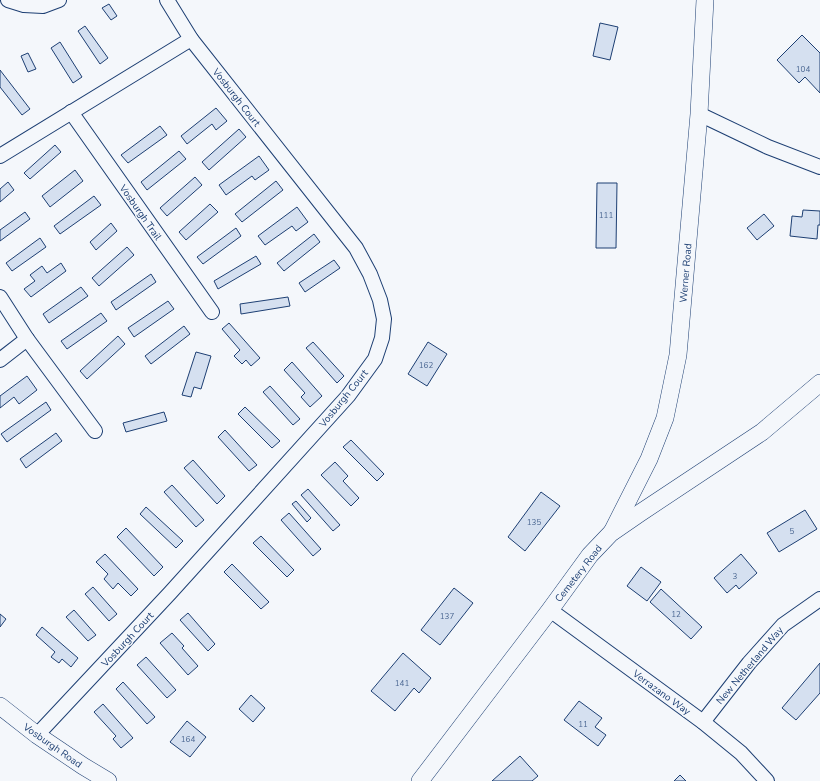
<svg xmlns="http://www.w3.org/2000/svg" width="820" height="781" font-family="'Nunito Sans',sans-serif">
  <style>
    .building { fill: #d5e0f0; stroke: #1d3f73 }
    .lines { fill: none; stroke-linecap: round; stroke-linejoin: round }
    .minor-casing { stroke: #1d3f73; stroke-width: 16 }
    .tertiary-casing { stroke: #1d3f73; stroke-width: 18 }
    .minor { stroke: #f4f7fb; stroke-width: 14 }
    .tertiary { stroke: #f4f7fb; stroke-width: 17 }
    .labels { text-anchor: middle; stroke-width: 3; stroke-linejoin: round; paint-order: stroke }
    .number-label { font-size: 8px; fill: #4b6792 }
    .street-label { font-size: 10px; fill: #1d3f73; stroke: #f4f7fb }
  </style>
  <rect width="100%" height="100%" fill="#f4f7fb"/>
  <g class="building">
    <polygon points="109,4 117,16 111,20 102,8"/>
    <polygon points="600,23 618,27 610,60 593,56"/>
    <polygon points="85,26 108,58 100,64 78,31"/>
    <polygon points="802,35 820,53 820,93 805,77 799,83 777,60"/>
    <polygon points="60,42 82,77 73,83 51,48"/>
    <polygon points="28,53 36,69 28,72 21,56"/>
    <polygon points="0,70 30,109 22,115 0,87"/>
    <polygon points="216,108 227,121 216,130 212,124 187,144 181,136"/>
    <polygon points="160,126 167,135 128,163 121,155"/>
    <polygon points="239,129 246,137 209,170 202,162"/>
    <polygon points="55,145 61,152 30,179 24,173"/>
    <polygon points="179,151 186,159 147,190 141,182"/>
    <polygon points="259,156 269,170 255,180 252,176 226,195 219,185"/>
    <polygon points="75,170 83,181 50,207 42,196"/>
    <polygon points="195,177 202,185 167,216 160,208"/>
    <polygon points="276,181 283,190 242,222 235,214"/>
    <polygon points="8,182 14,190 0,202 0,189"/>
    <polygon points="597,183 617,183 616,248 596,248"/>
    <polygon points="94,196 101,205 60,234 54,226"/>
    <polygon points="210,204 218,212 186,240 179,232"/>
    <polygon points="297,207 308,222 296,231 292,226 265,245 258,236"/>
    <polygon points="803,210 820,211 820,225 818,225 817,239 790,236 792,216 802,217"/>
    <polygon points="25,212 30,219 0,241 0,230"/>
    <polygon points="764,214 774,226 757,240 747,228"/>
    <polygon points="111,223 117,231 96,250 90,242"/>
    <polygon points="236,228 241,236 203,264 197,257"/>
    <polygon points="314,234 320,242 284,271 277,263"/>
    <polygon points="40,238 46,247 12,271 6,263"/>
    <polygon points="127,247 134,255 99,286 92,278"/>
    <polygon points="256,256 261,264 218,289 214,281"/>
    <polygon points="334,260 340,268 305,292 299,283"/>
    <polygon points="61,263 66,271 31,297 24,289 35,281 30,275 42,266 47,273"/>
    <polygon points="151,274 156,282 116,310 111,302"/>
    <polygon points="81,287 88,296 49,323 43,314"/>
    <polygon points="288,297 290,306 241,314 240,304"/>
    <polygon points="168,301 174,309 134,337 128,328"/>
    <polygon points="101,313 107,321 67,349 61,341"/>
    <polygon points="229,323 260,358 251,366 246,360 242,364 234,356 240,350 222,329"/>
    <polygon points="184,326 190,334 151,364 145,356"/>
    <polygon points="118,336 125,344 87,379 80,371"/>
    <polygon points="313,342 344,376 337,383 306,348"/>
    <polygon points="428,342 447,354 427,386 408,374"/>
    <polygon points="196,352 211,356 201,389 194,387 191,397 182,395"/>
    <polygon points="292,362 322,396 310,407 301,397 305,393 284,370"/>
    <polygon points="27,376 37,390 19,404 14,397 0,408 0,396"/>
    <polygon points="270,386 300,419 293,425 263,392"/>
    <polygon points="46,402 51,410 7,442 1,434"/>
    <polygon points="245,407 280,441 272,448 238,414"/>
    <polygon points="164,412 167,421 126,432 123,423"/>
    <polygon points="225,430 257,465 249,471 218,437"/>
    <polygon points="56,433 62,441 26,468 20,459"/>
    <polygon points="351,440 384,474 377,481 343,447"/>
    <polygon points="193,460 225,496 217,504 184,468"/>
    <polygon points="335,462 348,476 343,481 359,498 351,506 321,475"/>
    <polygon points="172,485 204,520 196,527 164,492"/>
    <polygon points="308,489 340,525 333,531 301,495"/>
    <polygon points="541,492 560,506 525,551 508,537"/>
    <polygon points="296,501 311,518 307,522 292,504"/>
    <polygon points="146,507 183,541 176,548 140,514"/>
    <polygon points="805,510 817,529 779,552 767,533"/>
    <polygon points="289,513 321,549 313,556 281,520"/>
    <polygon points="126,528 163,567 154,576 117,537"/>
    <polygon points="261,536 294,570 287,577 253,543"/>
    <polygon points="105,554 138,589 131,596 118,583 113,589 104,579 108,574 96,562"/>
    <polygon points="741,554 757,573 739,589 736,585 727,593 714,578"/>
    <polygon points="232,564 269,602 261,609 224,572"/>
    <polygon points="641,567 661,582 647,601 627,586"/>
    <polygon points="93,587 117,614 109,621 85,594"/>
    <polygon points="454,588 473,603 440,645 421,630"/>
    <polygon points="661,589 702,627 691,639 650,602"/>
    <polygon points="74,610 96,635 88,641 66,617"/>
    <polygon points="188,613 215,644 208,651 180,620"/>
    <polygon points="0,614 6,619 0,627"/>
    <polygon points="42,627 78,658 71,667 62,659 59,663 51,657 55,652 36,635"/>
    <polygon points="172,633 184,646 182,648 198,666 188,675 160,643"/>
    <polygon points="403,653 431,678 419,693 414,688 395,711 371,691"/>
    <polygon points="146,657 176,690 167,698 137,665"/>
    <polygon points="820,663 820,693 796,720 782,708"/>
    <polygon points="123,682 155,717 147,724 116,689"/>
    <polygon points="251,695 265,708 253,722 239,709"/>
    <polygon points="579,701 602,718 595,727 606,735 598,746 564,720"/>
    <polygon points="103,704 133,738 121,748 113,739 116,736 94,712"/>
    <polygon points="187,721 206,737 190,757 170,742"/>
    <polygon points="520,756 538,776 532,781 492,781"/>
    <polygon points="680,775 686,781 674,781"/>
  </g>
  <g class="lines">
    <g class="minor-casing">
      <g id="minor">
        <polyline points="8,0 24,5 43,6 59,0"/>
        <polyline points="71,112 212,312"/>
        <polyline points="699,114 768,147 820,167"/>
        <polyline points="0,156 191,39"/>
        <polyline points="0,297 27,339 95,431"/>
        <polyline points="0,360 27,339"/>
        <polyline points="550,610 703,722 741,753 767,781"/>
        <polyline points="703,722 749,663 783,625 820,599"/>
        <polyline points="37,735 170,593 348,396 375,359 382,338 384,319 380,300 370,274 356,248 191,39 167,0"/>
      </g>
    </g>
    <g class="tertiary-casing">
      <g id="tertiary">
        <polyline points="612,532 649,459 665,418 678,355 699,114 705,0"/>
        <polyline points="0,706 37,735 83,766 108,781"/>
        <polyline points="420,781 550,610 590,555 611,533 640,513 762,432 820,383"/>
      </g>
    </g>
    <use href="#minor" class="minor"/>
    <use href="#tertiary" class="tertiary"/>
  </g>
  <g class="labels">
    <g class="number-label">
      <text x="803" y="72">104</text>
      <text x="606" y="218">111</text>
      <text x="426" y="368">162</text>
      <text x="534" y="525">135</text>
      <text x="792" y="534">5</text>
      <text x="735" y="579">3</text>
      <text x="676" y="617">12</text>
      <text x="447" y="619">137</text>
      <text x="402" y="686">141</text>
      <text x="583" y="727">11</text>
      <text x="188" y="742">164</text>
    </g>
    <g class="street-label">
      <text transform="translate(237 97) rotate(52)" y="4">Vosburgh Court</text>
      <text transform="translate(141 212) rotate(55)" y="4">Vosburgh Trail</text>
      <text transform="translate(685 273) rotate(-85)" y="4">Werner Road</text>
      <text transform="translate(343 398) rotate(-51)" y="4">Vosburgh Court</text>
      <text transform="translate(578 573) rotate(-52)" y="4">Cemetery Road</text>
      <text transform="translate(127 639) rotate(-47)" y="4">Vosburgh Court</text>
      <text transform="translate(749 665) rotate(-50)" y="4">New Netherland Way</text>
      <text transform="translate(662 692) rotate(36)" y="4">Verrazano Way</text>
      <text transform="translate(53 745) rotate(35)" y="4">Vosburgh Road</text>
    </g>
  </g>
</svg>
